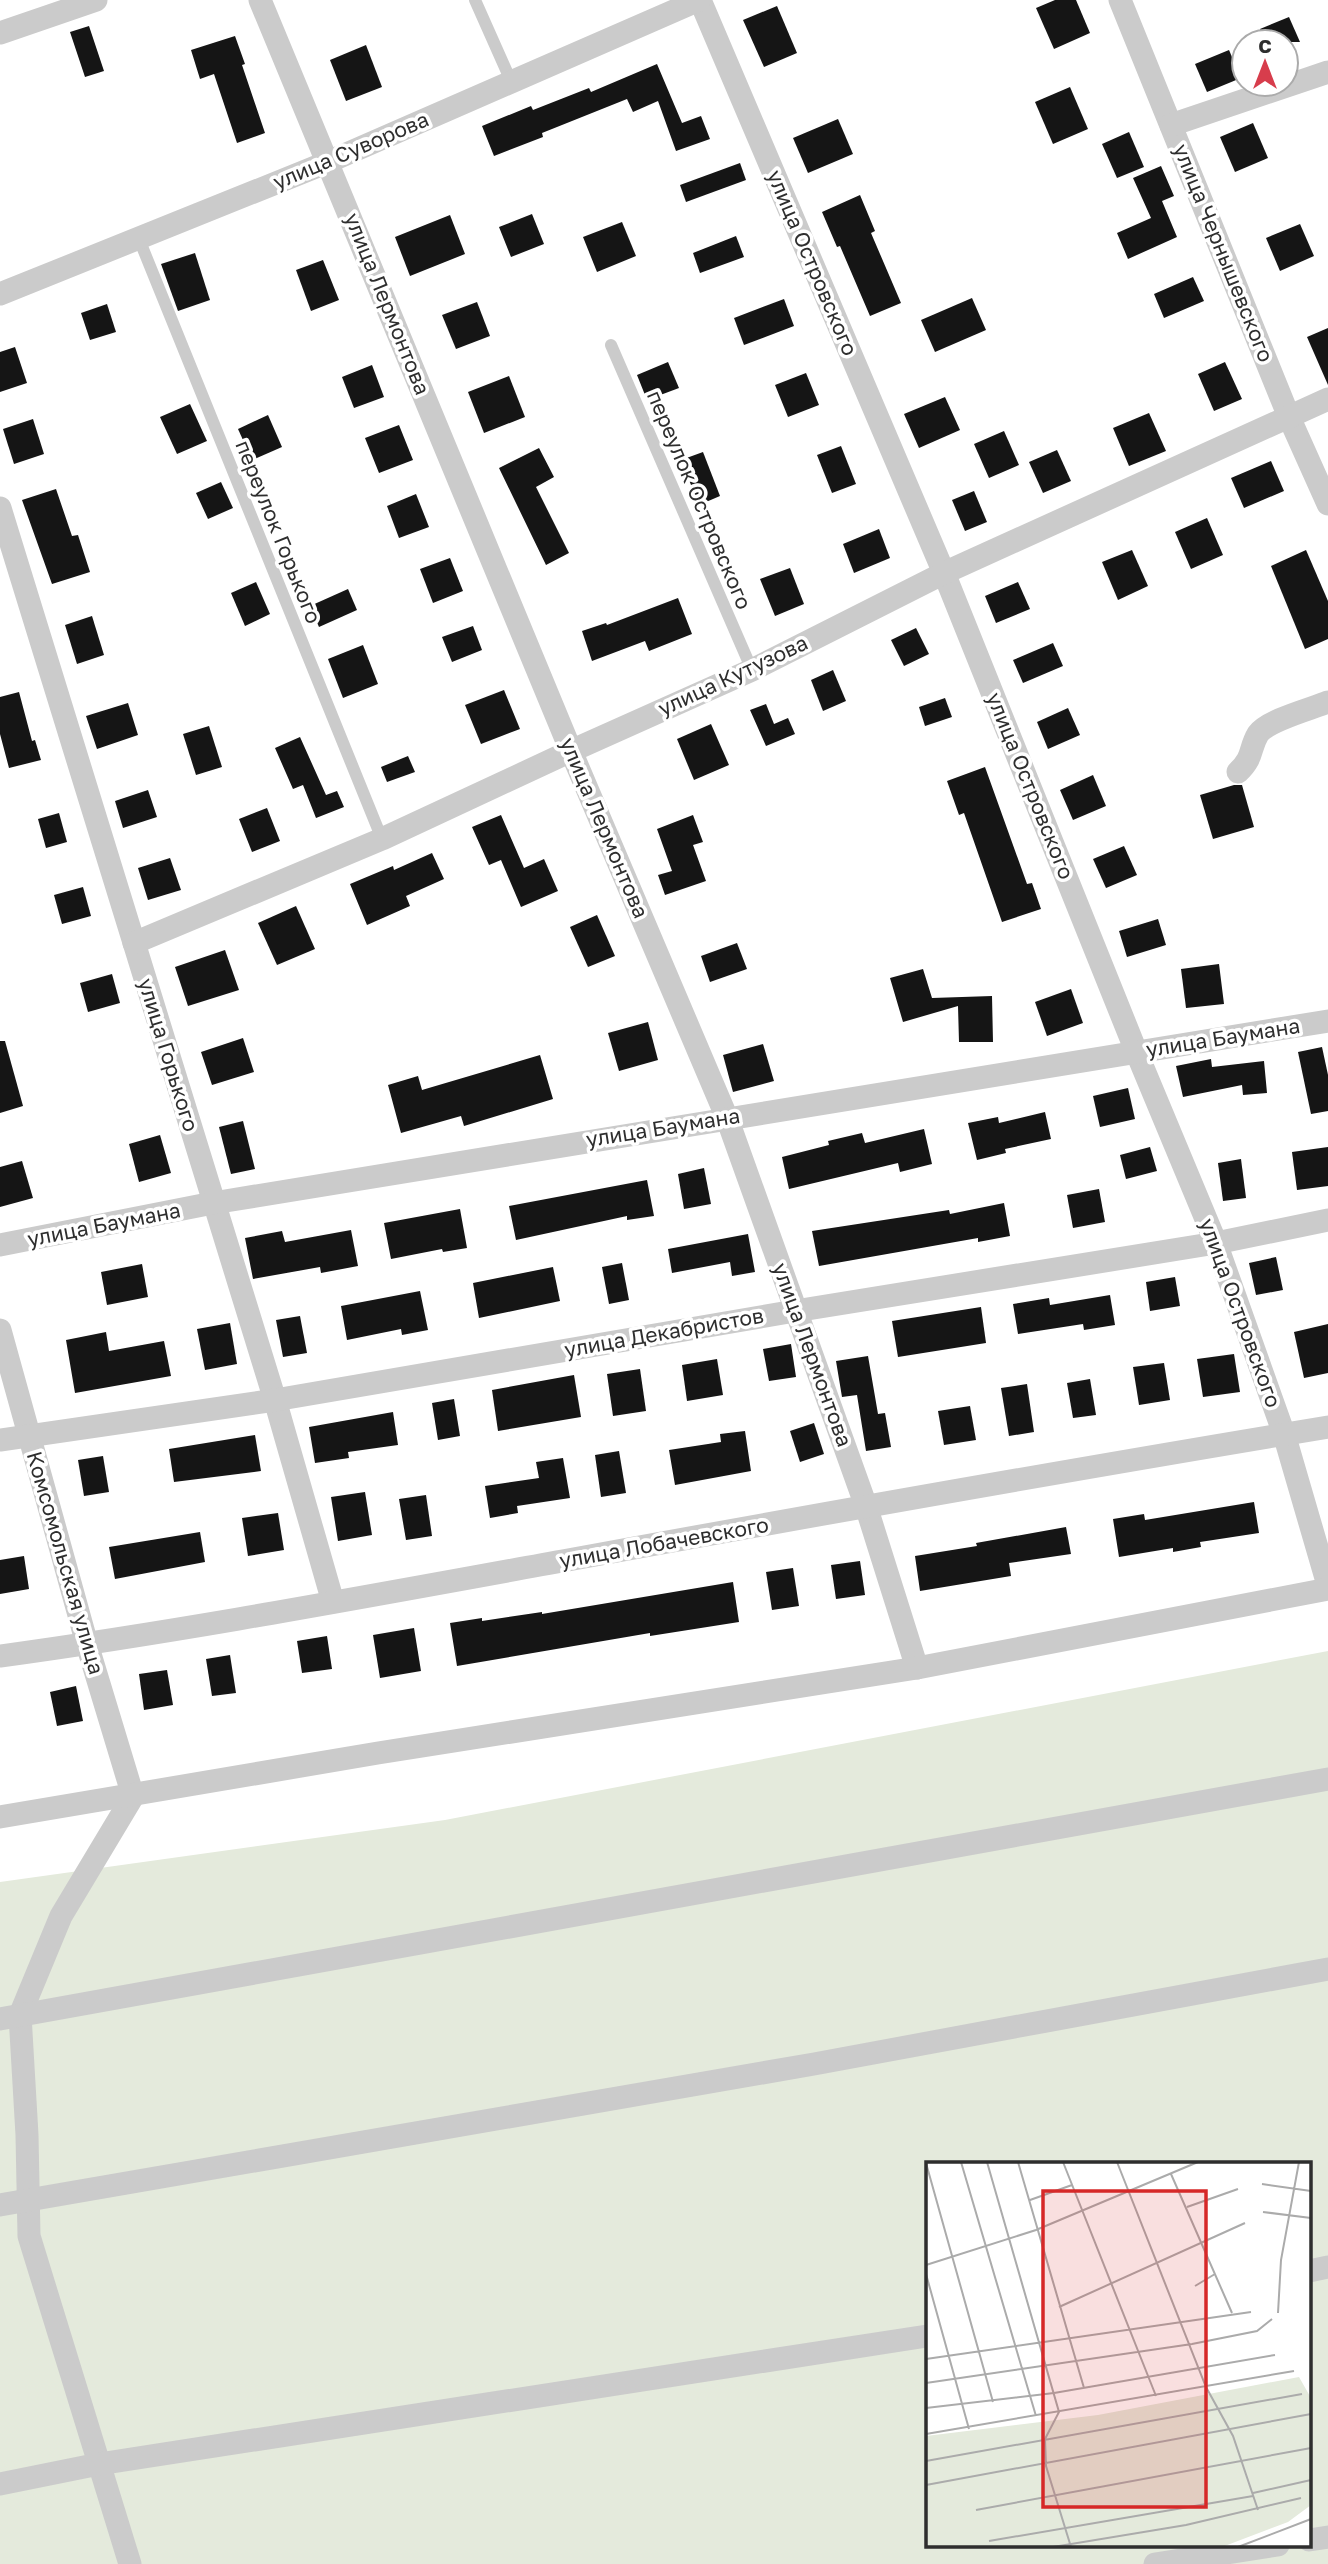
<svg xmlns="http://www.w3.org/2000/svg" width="1328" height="2564" font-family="'Golos Text',sans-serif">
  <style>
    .green { fill: #e4eadc; fill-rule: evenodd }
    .building { fill: #151515 }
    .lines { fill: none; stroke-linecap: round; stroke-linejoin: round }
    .service { stroke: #cbcbcb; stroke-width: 12 }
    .minor { stroke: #cbcbcb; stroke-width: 23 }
    .labels { text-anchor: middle; stroke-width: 7; stroke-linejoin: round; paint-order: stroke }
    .street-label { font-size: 21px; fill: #2e2e2e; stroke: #fff }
    .inset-road { fill: none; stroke: #ababab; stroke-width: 2 }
    .view { fill: #d62828; fill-opacity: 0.15; stroke: #d62828; stroke-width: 3.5 }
    .inset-edge { fill: none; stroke: #2e2e2e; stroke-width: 3.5 }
  </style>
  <rect width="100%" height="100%" fill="#fff"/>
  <path class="green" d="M 1328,1651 L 1328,2564 L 0,2564 L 0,1882 L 445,1820 ZM 927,2163 L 1309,2163 L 1309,2545 L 927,2545 Z"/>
  <g class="building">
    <polygon points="1055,0 1076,0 1090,33 1054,49 1036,8"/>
    <polygon points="777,6 797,53 764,67 743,20"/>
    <polygon points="1289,17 1300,42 1265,42 1260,29"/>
    <polygon points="89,26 104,71 85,77 70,32"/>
    <polygon points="235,36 245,64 242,65 265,133 237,143 214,74 200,79 191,50"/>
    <polygon points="366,45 382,87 346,101 330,60"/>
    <polygon points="1229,50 1241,78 1207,92 1195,64"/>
    <polygon points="657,64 682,123 701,116 710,139 676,151 658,101 633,112 627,99 542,133 543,137 494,156 482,126 531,106 533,110 589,88 591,92"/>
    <polygon points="1070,87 1088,129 1053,144 1035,102"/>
    <polygon points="838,119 853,154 808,173 793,138"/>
    <polygon points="1253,123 1268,158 1235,172 1220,137"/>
    <polygon points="1129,132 1144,167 1117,178 1102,144"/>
    <polygon points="740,163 746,180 686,202 680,185"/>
    <polygon points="1161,166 1174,196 1162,201 1177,237 1128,259 1117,233 1151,218 1133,178"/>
    <polygon points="860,195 875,231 871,233 901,303 870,316 840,246 837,247 822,212"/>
    <polygon points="532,214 544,244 511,257 499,227"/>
    <polygon points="450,215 465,254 410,276 395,237"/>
    <polygon points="622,222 636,256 597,272 583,237"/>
    <polygon points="1300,224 1314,256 1280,271 1266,238"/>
    <polygon points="736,236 744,257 700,273 693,253"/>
    <polygon points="195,253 210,300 178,311 161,264"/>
    <polygon points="323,260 339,300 311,311 296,270"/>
    <polygon points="1193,277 1204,301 1164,318 1154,294"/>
    <polygon points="972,298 986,330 935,352 921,320"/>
    <polygon points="784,299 794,326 744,345 734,318"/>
    <polygon points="477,302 490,336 456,349 442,315"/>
    <polygon points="107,304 116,332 90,340 81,313"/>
    <polygon points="1328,328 1328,385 1307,337"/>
    <polygon points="15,347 27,383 0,392 0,352"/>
    <polygon points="668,362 679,388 647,400 637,375"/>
    <polygon points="1225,362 1242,399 1214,411 1198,374"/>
    <polygon points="372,365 384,397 354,408 342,377"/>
    <polygon points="806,373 819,405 788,417 775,385"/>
    <polygon points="509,376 525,417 484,433 468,392"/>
    <polygon points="945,397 960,430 919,448 904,414"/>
    <polygon points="190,404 207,441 177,454 160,417"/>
    <polygon points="1149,413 1166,451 1129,466 1113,428"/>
    <polygon points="268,415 282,447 252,460 238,429"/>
    <polygon points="33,419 44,454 14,464 3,429"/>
    <polygon points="399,425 413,460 379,473 365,438"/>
    <polygon points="1004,431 1019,465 989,478 974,444"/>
    <polygon points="841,446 856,484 832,493 817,455"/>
    <polygon points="539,448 554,477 536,487 569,553 546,565 499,468"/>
    <polygon points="1057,450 1071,481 1043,493 1029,462"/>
    <polygon points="703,452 720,496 699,505 681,460"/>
    <polygon points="1271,461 1284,491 1244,508 1231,478"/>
    <polygon points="221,482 233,508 208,519 196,493"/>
    <polygon points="56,489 72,536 78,535 90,572 52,584 22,500"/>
    <polygon points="974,491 987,522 965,531 952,500"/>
    <polygon points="416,494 429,527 399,538 387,506"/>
    <polygon points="1207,518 1223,555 1191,569 1175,532"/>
    <polygon points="879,529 890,558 854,573 843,544"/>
    <polygon points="1132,550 1148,586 1118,600 1102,562"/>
    <polygon points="1306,550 1328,601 1328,639 1305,649 1271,566"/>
    <polygon points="450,558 463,591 433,603 420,569"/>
    <polygon points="790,568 804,604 775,616 760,579"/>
    <polygon points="256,582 270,614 245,626 231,593"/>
    <polygon points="1018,582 1030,609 996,623 985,596"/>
    <polygon points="348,589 357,610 319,627 310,606"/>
    <polygon points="678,598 692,634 649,651 645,641 592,661 582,631 606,623 607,625"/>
    <polygon points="92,616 104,655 77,664 65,625"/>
    <polygon points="473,626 482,650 452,662 442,637"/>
    <polygon points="916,628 929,654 904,666 891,640"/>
    <polygon points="1053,643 1063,666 1023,683 1013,660"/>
    <polygon points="363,645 378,684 343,698 328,659"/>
    <polygon points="833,670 846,701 823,711 811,680"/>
    <polygon points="504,690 520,729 481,744 465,705"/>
    <polygon points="19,692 32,741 35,740 41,760 9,768 0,734 0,697"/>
    <polygon points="945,698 952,717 925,726 919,707"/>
    <polygon points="128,703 138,735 97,749 86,716"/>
    <polygon points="766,704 774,724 788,718 795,734 766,746 750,710"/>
    <polygon points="1068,708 1080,735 1048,749 1037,722"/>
    <polygon points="711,724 729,765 694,780 677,739"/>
    <polygon points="209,726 222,767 196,775 183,734"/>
    <polygon points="300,737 326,795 337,791 344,807 316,818 303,785 293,789 275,748"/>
    <polygon points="408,756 415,772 387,782 381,767"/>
    <polygon points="985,767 1027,884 1032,883 1041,909 1002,922 964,813 959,815 947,781"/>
    <polygon points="1093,775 1106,806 1073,820 1060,790"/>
    <polygon points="1234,785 1242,785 1254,827 1213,839 1200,795"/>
    <polygon points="148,790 157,817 123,828 115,801"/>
    <polygon points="267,808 280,841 252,852 239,819"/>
    <polygon points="59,813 67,842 46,848 38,819"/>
    <polygon points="501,815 524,868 544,859 558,891 521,907 501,860 489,865 472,827"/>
    <polygon points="693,815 703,842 693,845 706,881 665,895 658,875 672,871 657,829"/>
    <polygon points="1124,846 1137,875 1106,888 1093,859"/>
    <polygon points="432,853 444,879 406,896 410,906 367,925 350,884 393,866 394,870"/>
    <polygon points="170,858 181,890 148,900 138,868"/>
    <polygon points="83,887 91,916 62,924 54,895"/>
    <polygon points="296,906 315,949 277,965 258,923"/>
    <polygon points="597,915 615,956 588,967 570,927"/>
    <polygon points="1158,919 1166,945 1127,957 1119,931"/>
    <polygon points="737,943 747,969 710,982 701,956"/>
    <polygon points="225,950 239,990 188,1006 175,967"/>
    <polygon points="1219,964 1224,1004 1186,1008 1181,969"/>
    <polygon points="923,969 932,998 992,996 993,1042 959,1042 958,1006 903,1022 890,978"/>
    <polygon points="112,974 120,1003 88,1012 80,983"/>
    <polygon points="1071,989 1083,1023 1047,1036 1035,1002"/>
    <polygon points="648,1022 658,1060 619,1071 608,1033"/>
    <polygon points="243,1038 254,1072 212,1085 201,1052"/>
    <polygon points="0,1041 5,1041 23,1106 0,1113"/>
    <polygon points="763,1044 774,1081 733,1092 723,1055"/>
    <polygon points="1322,1047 1328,1075 1328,1111 1311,1114 1298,1052"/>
    <polygon points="540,1055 553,1099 464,1126 461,1116 401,1133 388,1085 418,1076 422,1090"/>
    <polygon points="1211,1059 1212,1067 1264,1061 1267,1093 1243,1095 1242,1085 1183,1097 1176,1066"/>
    <polygon points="1128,1088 1135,1119 1100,1127 1093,1096"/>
    <polygon points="1045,1112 1051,1139 1005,1149 1006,1153 977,1160 968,1123 998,1117 999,1123"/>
    <polygon points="243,1121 255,1169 231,1174 219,1127"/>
    <polygon points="924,1129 932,1164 900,1172 898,1163 789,1189 782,1157 829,1145 828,1141 862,1133 865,1143"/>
    <polygon points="160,1135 171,1173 139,1182 129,1144"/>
    <polygon points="1150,1147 1157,1171 1126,1179 1120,1155"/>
    <polygon points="1328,1147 1328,1186 1297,1190 1292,1152"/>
    <polygon points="1241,1159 1246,1198 1223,1201 1218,1163"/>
    <polygon points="22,1161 33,1198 0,1207 0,1167"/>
    <polygon points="704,1168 711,1204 684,1209 678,1174"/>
    <polygon points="647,1180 654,1216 627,1220 627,1216 516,1240 509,1206"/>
    <polygon points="1099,1189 1105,1222 1073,1228 1067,1195"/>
    <polygon points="1004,1203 1010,1236 978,1242 978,1238 819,1266 812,1231 949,1210 950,1214"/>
    <polygon points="460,1209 467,1248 443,1252 442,1249 391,1259 384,1223"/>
    <polygon points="351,1230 358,1266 321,1273 320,1267 253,1279 245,1238 282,1231 285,1242"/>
    <polygon points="748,1234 755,1272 732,1276 730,1262 672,1273 668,1249"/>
    <polygon points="1276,1257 1283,1290 1256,1295 1249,1263"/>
    <polygon points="622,1263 629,1300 609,1304 602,1267"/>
    <polygon points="142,1264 148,1297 107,1305 101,1272"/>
    <polygon points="553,1267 560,1301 479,1318 473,1283"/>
    <polygon points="1175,1277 1180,1306 1150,1311 1146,1282"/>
    <polygon points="420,1291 428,1330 402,1335 401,1329 347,1340 341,1306"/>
    <polygon points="1110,1295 1115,1325 1084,1330 1083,1324 1018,1334 1013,1304 1049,1298 1050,1305"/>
    <polygon points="981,1307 986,1343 898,1357 892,1321"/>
    <polygon points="300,1316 307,1353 283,1357 276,1320"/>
    <polygon points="230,1323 237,1364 205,1370 197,1329"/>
    <polygon points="1328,1324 1328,1373 1304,1378 1294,1332"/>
    <polygon points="106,1332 109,1351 164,1341 171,1376 75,1393 66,1340"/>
    <polygon points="791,1344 796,1377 769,1381 763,1349"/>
    <polygon points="1234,1354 1240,1392 1203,1397 1197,1359"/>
    <polygon points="868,1356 878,1414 885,1413 891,1447 866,1451 857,1395 842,1397 836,1361"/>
    <polygon points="717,1359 723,1395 687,1401 682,1365"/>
    <polygon points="1164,1363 1170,1400 1139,1405 1133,1367"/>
    <polygon points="640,1369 646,1411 613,1416 607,1374"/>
    <polygon points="574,1375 581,1417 498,1431 492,1390"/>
    <polygon points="1090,1379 1096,1415 1073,1418 1067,1383"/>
    <polygon points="1027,1384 1034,1432 1009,1436 1001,1388"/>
    <polygon points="454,1399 460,1436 438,1440 432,1403"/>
    <polygon points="970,1406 976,1440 944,1445 938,1411"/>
    <polygon points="393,1412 398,1445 348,1452 349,1458 315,1463 309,1427"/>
    <polygon points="814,1423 824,1454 800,1462 790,1431"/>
    <polygon points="745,1431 751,1471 675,1485 669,1450 721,1442 720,1434"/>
    <polygon points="255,1435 261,1471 174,1482 169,1449"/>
    <polygon points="619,1451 626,1493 601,1497 595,1455"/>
    <polygon points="103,1456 109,1492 84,1496 78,1460"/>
    <polygon points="563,1458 570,1498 517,1506 518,1513 490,1518 485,1486 539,1478 536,1462"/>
    <polygon points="365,1492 372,1535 338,1541 331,1497"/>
    <polygon points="426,1495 432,1536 406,1540 399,1499"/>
    <polygon points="1254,1502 1259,1533 1200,1542 1201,1547 1173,1552 1173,1548 1119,1557 1113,1519 1144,1514 1145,1520"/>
    <polygon points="278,1513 284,1550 248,1556 242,1518"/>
    <polygon points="1066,1527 1071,1554 1009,1563 1011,1576 920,1591 915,1556 977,1546 976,1543"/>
    <polygon points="200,1532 205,1562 115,1579 109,1547"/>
    <polygon points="24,1556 29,1589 0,1594 0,1560"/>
    <polygon points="860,1561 865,1595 836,1599 831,1565"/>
    <polygon points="793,1568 799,1606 772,1610 766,1572"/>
    <polygon points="733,1582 739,1622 650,1636 650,1633 457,1666 450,1623 482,1618 482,1621 542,1612 542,1614"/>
    <polygon points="414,1628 421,1671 380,1678 373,1635"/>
    <polygon points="327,1636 332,1669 302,1673 297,1641"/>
    <polygon points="230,1655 236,1693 212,1696 206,1659"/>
    <polygon points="167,1670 173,1705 144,1710 139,1674"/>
    <polygon points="76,1686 83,1721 57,1726 50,1692"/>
  </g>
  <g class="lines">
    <g class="service">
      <polyline points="475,0 511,81"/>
      <polyline points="139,239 382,839"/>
      <polyline points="611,345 752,670"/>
    </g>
    <g class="minor">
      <polyline points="260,0 571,751 727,1118 866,1506 917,1668"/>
      <polyline points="700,0 944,573 1136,1051 1216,1243 1284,1434 1328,1585"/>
      <polyline points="1120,0 1289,417 1328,504"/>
      <polyline points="0,33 96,0"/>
      <polyline points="1171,125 1328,72"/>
      <polyline points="0,294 328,162 699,0"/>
      <polyline points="0,508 275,1400 333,1602"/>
      <path d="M 1238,772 C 1254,757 1249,749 1258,734 C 1268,720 1311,709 1328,702"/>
      <polyline points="134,943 382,839 571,751 752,670 944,573 1328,399"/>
      <polyline points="0,1245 213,1203 1328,1021"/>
      <polyline points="0,1330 87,1644 133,1796 61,1916 20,2015 27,2135 29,2236 130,2564"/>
      <polyline points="0,1440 275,1400 795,1311 1216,1243 1328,1220"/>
      <path d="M 0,1656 C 190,1630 379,1594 568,1560 C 821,1514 1074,1469 1328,1427"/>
      <polyline points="0,1817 378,1753 917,1668 1328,1589"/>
      <polyline points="0,2019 1328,1779"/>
      <polyline points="0,2205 814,2064 1328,1969"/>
      <polyline points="1309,2271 1328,2267"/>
      <polyline points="0,2484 99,2464 927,2336"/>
      <polyline points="1309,2540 1328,2537"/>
      <polyline points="1155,2564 1278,2545"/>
    </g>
  </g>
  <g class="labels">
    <g class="street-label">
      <text transform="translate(351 151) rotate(-23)" y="7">улица Суворова</text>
      <text transform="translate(1223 253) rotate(68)" y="7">улица Чернышевского</text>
      <text transform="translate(812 263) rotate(67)" y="7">улица Островского</text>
      <text transform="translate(387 304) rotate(68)" y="7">улица Лермонтова</text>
      <text transform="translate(699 500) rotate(67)" y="7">переулок Островского</text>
      <text transform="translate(278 532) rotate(68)" y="7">переулок Горького</text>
      <text transform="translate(733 676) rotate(-25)" y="7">улица Кутузова</text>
      <text transform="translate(1030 786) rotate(68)" y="7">улица Островского</text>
      <text transform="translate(604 828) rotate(67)" y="7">улица Лермонтова</text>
      <text transform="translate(1223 1038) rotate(-9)" y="7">улица Баумана</text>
      <text transform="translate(168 1055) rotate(73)" y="7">улица Горького</text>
      <text transform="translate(663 1128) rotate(-9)" y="7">улица Баумана</text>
      <text transform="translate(104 1225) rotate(-11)" y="7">улица Баумана</text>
      <text transform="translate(1240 1313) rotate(70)" y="7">улица Островского</text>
      <text transform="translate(664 1333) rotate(-10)" y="7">улица Декабристов</text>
      <text transform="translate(812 1355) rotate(70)" y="7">улица Лермонтова</text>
      <text transform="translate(664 1543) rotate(-10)" y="7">улица Лобачевского</text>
      <text transform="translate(65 1563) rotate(74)" y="7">Комсомольская улица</text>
    </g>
  </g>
  <g transform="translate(926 2162)">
    <rect width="385" height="385" fill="#fff"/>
    <path d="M 373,215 L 385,236 L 385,343 L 362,360 L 296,385 L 0,385 L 0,274 L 172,253 Z" fill="#e4eadc"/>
    <path class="inset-road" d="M 35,0 L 110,254M 61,0 L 133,250 L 119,277 L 120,304 L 145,385M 92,0 L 158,226M 137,0 L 230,234M 191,0 L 280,225 L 307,274 L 332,348M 0,1 L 67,240M 245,12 L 306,151M 336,22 L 385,29M 104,38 L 146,23M 261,45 L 312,27M 337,50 L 385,56M 0,103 L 110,68 L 272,0M 0,112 L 43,267M 269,124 L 289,112M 133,145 L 319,61M 352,151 L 355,98 L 373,0M 0,197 L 325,150M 0,221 L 266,182 L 331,169 L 346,157M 0,246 L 128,231 L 349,193M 0,272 L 368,209M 0,299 L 376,232M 0,323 L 385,252M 327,331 L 385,318M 50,348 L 385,286M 63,379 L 327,334M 127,385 L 260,363 L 375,336M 312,385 L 385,357"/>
    <path class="view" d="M 117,29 L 280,29 L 280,345 L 117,345 Z"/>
    <rect width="385" height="385" class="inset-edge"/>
  </g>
  <g transform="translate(1265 63)"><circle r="33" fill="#ffffff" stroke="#ababab" stroke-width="2"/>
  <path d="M0-5L12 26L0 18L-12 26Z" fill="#d73d4c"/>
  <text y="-10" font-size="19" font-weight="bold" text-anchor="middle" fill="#2e2e2e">С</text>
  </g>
</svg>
